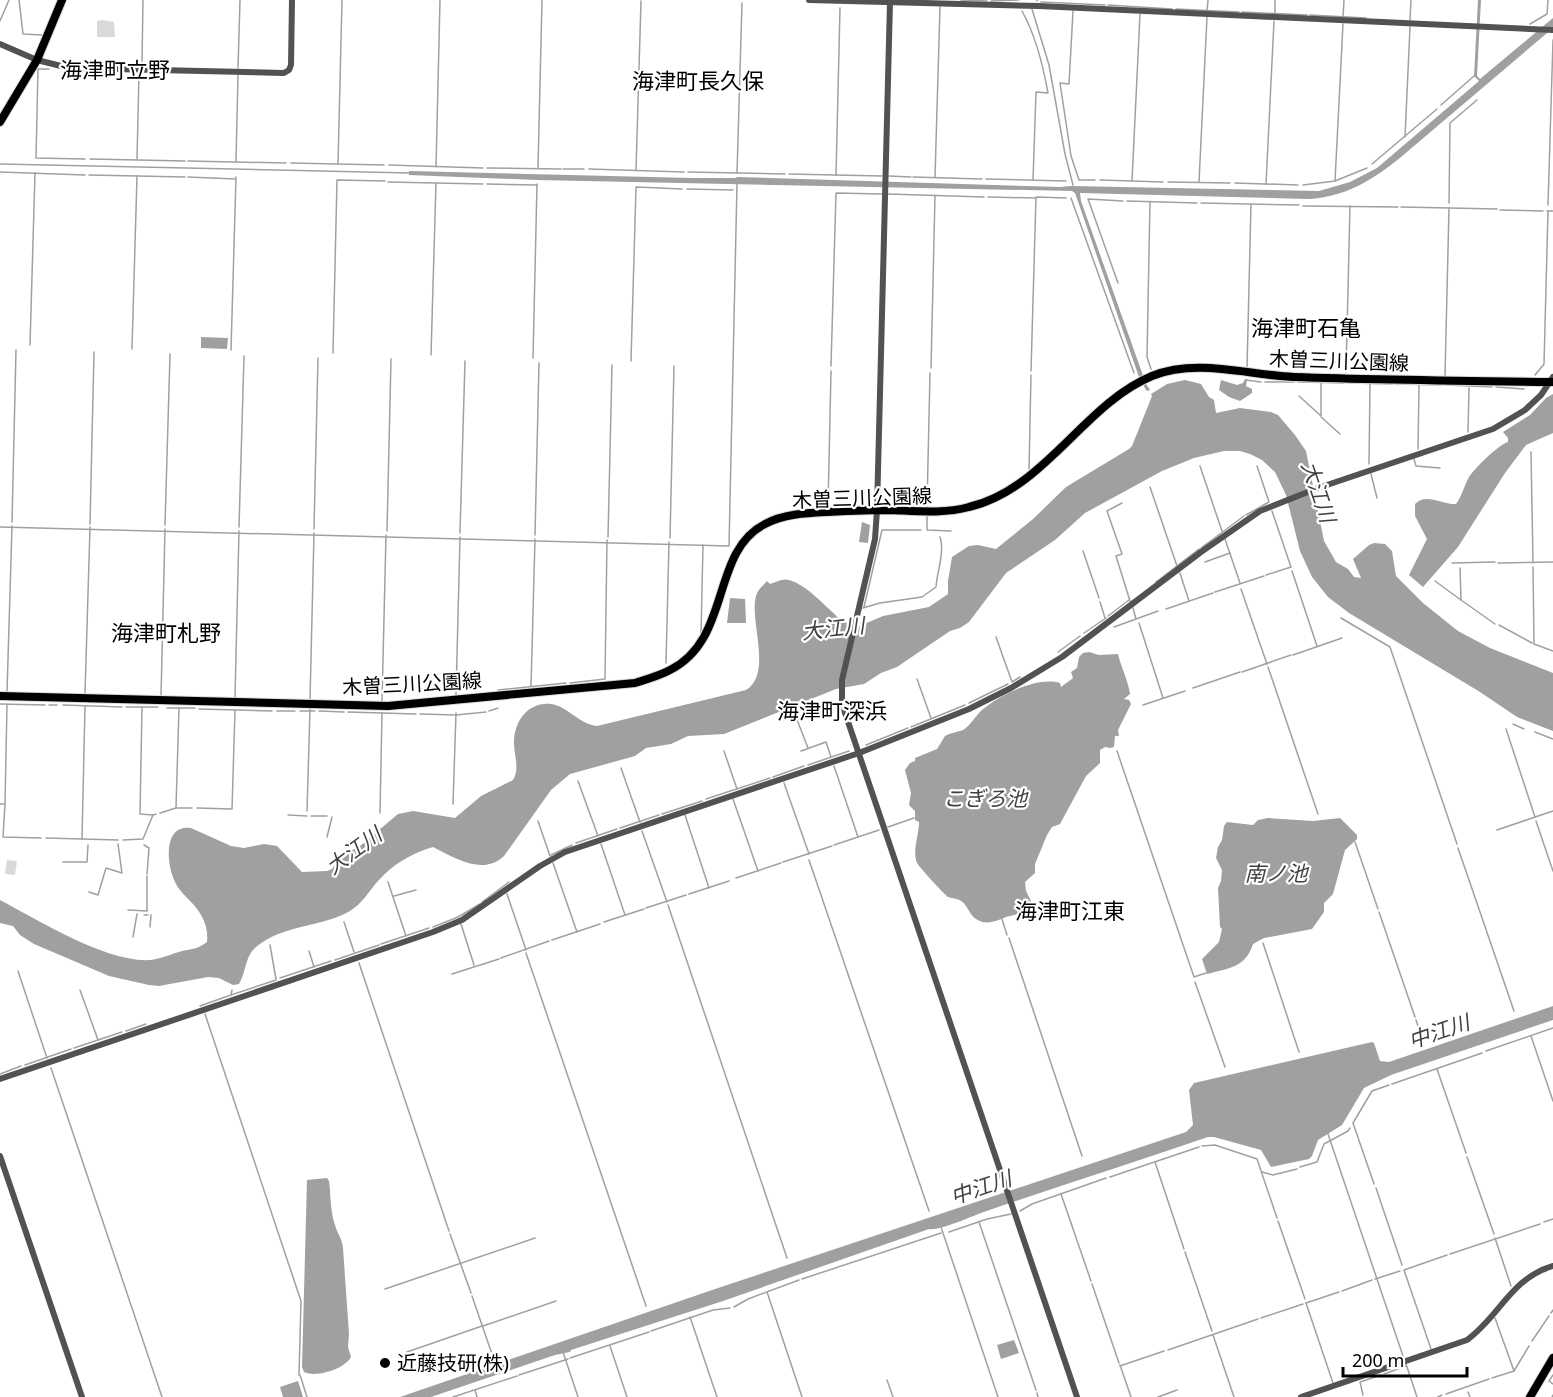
<svg xmlns="http://www.w3.org/2000/svg" width="1553" height="1397" font-family="'Noto Sans','Noto Sans JP',sans-serif">
  <style>
    .green { fill: #d9d9d9 }
    .water { fill: #a0a0a0 }
    .lines { fill: none; stroke-linecap: round; stroke-linejoin: round }
    .stream { stroke: #a0a0a0; stroke-width: 1.5 }
    .major-casing { stroke: #dbdbdb; stroke-width: 10 }
    .minor { stroke: #525252; stroke-width: 6 }
    .major { stroke: #000; stroke-width: 8 }
    .poi-dot { fill: #000; stroke: #fff; stroke-width: 2 }
    .labels { text-anchor: middle; stroke-width: 4.5; stroke-linejoin: round; paint-order: stroke }
    .street-label { font-size: 20px; fill: #000; stroke: #fff }
    .poi-label { font-size: 20px; fill: #000; stroke: #fff; text-anchor: start }
    .water-label { font-size: 21px; font-style: italic; fill: #414141; stroke: #fff }
    .quarter-label { font-size: 22px; fill: #000; stroke: #fff }
  </style>
  <rect width="100%" height="100%" fill="#fff"/>
  <g class="green">
    <polygon points="103,20 114,22 115,37 97,37 97,21"/>
    <polygon points="7,860 17,861 15,875 5,874"/>
  </g>
  <g class="water">
    <path d="M 1478,0 L 1481,0 L 1477,76 L 1480,79 L 1553,18 L 1553,28 L 1401,157 C 1373,180 1345,197 1309,199 L 1080,193 L 1081,201 L 1146,384 L 1150,390 L 1148,391 L 1146,390 L 1139,377 L 1075,193 L 1072,191 L 537,180 L 409,175 L 409,171 L 692,178 L 736,178 L 737,177 L 1060,187 L 1071,186 L 1319,191 L 1350,182 L 1377,168 L 1479,81 L 1474,76 Z"/>
    <polygon points="201,337 228,338 227,349 201,348"/>
    <polygon points="1245,379 1247,379 1246,386 1252,389 1252,393 1240,401 1229,397 1219,390 1221,380 1237,385 1243,383"/>
    <path d="M 1185,380 L 1201,384 L 1209,397 L 1214,400 L 1216,413 L 1240,408 L 1271,412 L 1278,415 L 1295,435 L 1306,451 L 1324,541 L 1336,562 L 1348,569 L 1354,577 L 1361,578 L 1353,559 L 1369,545 L 1374,543 L 1385,544 L 1392,551 L 1396,576 L 1423,603 L 1458,631 L 1490,648 L 1553,673 L 1553,731 L 1517,717 L 1480,692 L 1349,613 L 1328,597 L 1312,577 L 1300,551 L 1286,495 L 1275,472 L 1262,460 L 1250,454 L 1240,451 L 1224,451 L 1194,458 L 1162,471 L 1085,513 L 1055,540 L 1006,573 L 969,622 L 960,628 L 950,631 L 897,667 L 881,673 L 864,684 L 836,689 L 724,734 L 688,736 L 671,744 L 646,748 L 635,756 L 570,774 L 551,790 L 504,856 C 483,876 455,858 433,847 C 412,853 393,864 378,881 C 369,891 362,904 350,911 C 320,928 284,924 256,947 C 245,956 246,973 239,984 L 233,985 L 219,978 L 208,977 L 159,986 L 149,985 L 109,976 L 34,944 L 20,935 L 13,926 L 0,923 L 0,900 C 38,920 107,963 150,960 C 161,959 171,954 182,951 C 192,949 198,949 207,942 C 208,933 206,923 201,915 C 196,905 187,899 180,890 C 170,878 165,851 172,837 C 176,829 183,827 191,828 L 231,846 L 244,848 L 264,844 L 277,846 L 302,872 L 327,871 L 332,869 L 342,855 L 360,846 L 398,814 L 413,811 L 455,818 L 481,796 L 513,780 C 520,769 514,755 514,743 C 514,721 528,702 551,704 C 567,706 579,724 597,726 L 746,690 C 773,673 749,621 756,596 C 758,589 763,586 767,581 L 770,584 C 776,582 783,578 789,580 C 807,585 826,607 840,619 L 842,619 L 850,626 L 857,627 L 883,616 L 929,607 L 948,594 L 948,581 L 952,557 L 969,546 L 978,545 L 996,549 L 1033,519 L 1066,487 L 1129,449 L 1132,446 L 1152,396 L 1151,394 L 1167,384 Z"/>
    <path d="M 1553,394 L 1553,433 L 1526,445 L 1505,473 L 1458,547 L 1423,587 L 1409,575 L 1427,539 L 1415,516 L 1415,504 C 1426,492 1443,505 1456,504 C 1462,496 1464,486 1469,477 C 1475,468 1498,445 1508,442 L 1508,438 L 1503,432 L 1530,415 L 1546,398 Z"/>
    <polygon points="862,522 870,525 868,543 859,542"/>
    <polygon points="730,598 745,599 746,623 727,623"/>
    <path d="M 1089,652 L 1099,655 L 1118,654 C 1121,667 1128,680 1130,694 L 1124,699 L 1129,700 L 1131,704 L 1118,730 L 1119,736 L 1115,736 L 1114,747 L 1110,748 L 1105,747 L 1100,750 L 1100,763 L 1086,776 L 1060,824 L 1052,827 L 1047,835 L 1035,864 L 1035,873 L 1025,882 L 1026,891 L 1031,901 C 1029,914 1016,914 1006,917 C 996,921 986,926 976,919 C 969,915 968,905 961,901 C 957,898 953,899 948,897 C 944,894 919,867 917,863 C 912,851 919,835 919,822 L 915,820 L 915,811 L 909,805 L 911,793 L 905,770 L 910,763 L 915,761 L 915,758 L 937,749 L 945,736 C 950,733 958,732 963,730 C 970,726 976,715 982,710 C 1000,695 1037,676 1060,683 L 1061,687 L 1073,678 L 1071,672 L 1077,668 L 1079,657 L 1083,653 Z"/>
    <path d="M 1268,818 L 1313,821 L 1340,818 L 1357,835 L 1357,839 L 1345,850 L 1333,894 L 1324,903 L 1324,912 L 1312,929 L 1264,938 L 1253,944 C 1245,968 1229,968 1207,974 L 1202,959 L 1219,942 L 1222,929 L 1220,927 L 1218,888 L 1221,881 L 1222,870 L 1216,858 L 1218,847 L 1222,840 L 1224,826 L 1227,822 L 1253,825 L 1258,820 Z"/>
    <path d="M 1553,1006 L 1553,1020 L 1391,1075 L 1364,1088 L 1342,1125 L 1318,1140 L 1312,1156 L 1309,1159 L 1271,1167 L 1261,1150 L 1214,1137 L 1208,1137 C 1132,1163 1056,1187 981,1213 C 970,1217 939,1231 929,1229 L 723,1301 L 571,1350 L 570,1352 L 555,1355 L 431,1397 L 400,1397 L 718,1288 L 1186,1132 L 1193,1125 L 1189,1090 L 1194,1083 L 1372,1042 L 1374,1043 L 1380,1061 L 1389,1062 Z"/>
    <path d="M 327,1178 L 329,1181 C 331,1195 330,1211 335,1225 C 337,1233 342,1238 343,1248 L 349,1334 L 348,1347 L 351,1357 C 345,1369 316,1378 304,1372 L 302,1367 L 307,1180 Z"/>
    <polygon points="1014,1340 1019,1353 1001,1359 997,1345"/>
    <polygon points="298,1381 303,1397 283,1397 280,1387"/>
  </g>
  <g class="lines">
    <g class="stream">
      <polyline points="19,0 23,34 42,35"/>
      <polyline points="961,0 987,1"/>
      <polyline points="1037,0 1037,1"/>
      <polyline points="991,1 1019,0"/>
      <polyline points="1041,2 1105,5"/>
      <polyline points="1108,5 1172,9"/>
      <polyline points="1032,9 1049,65 1065,154 1073,185"/>
      <polyline points="1176,9 1239,12"/>
      <path d="M 1022,11 C 1036,36 1043,65 1048,93 L 1036,92 L 1033,180"/>
      <polyline points="1073,11 1069,84 1060,83 1071,156 1079,180 1095,180"/>
      <polyline points="1207,11 1208,0"/>
      <polyline points="1242,12 1307,15"/>
      <polyline points="1275,14 1275,0"/>
      <polyline points="1310,15 1366,18"/>
      <polyline points="1343,17 1344,0"/>
      <polyline points="1410,20 1411,0"/>
      <polyline points="0,21 9,0"/>
      <polyline points="1530,24 1547,14 1548,0"/>
      <polyline points="142,63 143,0"/>
      <polyline points="238,68 240,0"/>
      <polyline points="49,69 38,69 36,158 85,159"/>
      <polyline points="1441,105 1474,76"/>
      <polyline points="1405,137 1410,27"/>
      <polyline points="90,159 185,161"/>
      <polyline points="137,159 139,73"/>
      <polyline points="188,161 286,163"/>
      <polyline points="236,161 238,75"/>
      <polyline points="291,163 384,165"/>
      <polyline points="0,164 410,173"/>
      <polyline points="338,164 342,0"/>
      <polyline points="1372,164 1437,109"/>
      <polyline points="389,165 483,168"/>
      <polyline points="436,167 440,0"/>
      <polyline points="487,168 561,169"/>
      <polyline points="538,168 542,0"/>
      <polyline points="563,169 584,169"/>
      <polyline points="589,169 684,172"/>
      <polyline points="636,170 641,1"/>
      <polyline points="0,172 85,175"/>
      <polyline points="688,172 785,174"/>
      <polyline points="737,173 742,3"/>
      <polyline points="789,174 882,176"/>
      <polyline points="89,175 185,177"/>
      <polyline points="836,175 840,8"/>
      <polyline points="889,176 911,177"/>
      <polyline points="188,177 235,179"/>
      <polyline points="913,177 982,179"/>
      <polyline points="935,177 940,7"/>
      <polyline points="986,179 1066,181"/>
      <polyline points="1100,180 1163,182"/>
      <polyline points="1132,181 1140,14"/>
      <polyline points="1335,181 1343,24"/>
      <polyline points="388,182 483,184"/>
      <polyline points="1168,182 1230,183"/>
      <polyline points="1199,182 1207,17"/>
      <polyline points="1235,183 1298,185"/>
      <polyline points="487,184 537,185"/>
      <polyline points="1266,184 1274,21"/>
      <polyline points="1303,185 1335,181 1367,168"/>
      <polyline points="687,189 733,190"/>
      <polyline points="888,194 984,197"/>
      <polyline points="988,197 1035,198"/>
      <polyline points="1071,198 1134,373"/>
      <polyline points="1127,201 1197,203"/>
      <polyline points="1150,202 1147,357 1151,369"/>
      <polyline points="1201,203 1299,205"/>
      <polyline points="1449,203 1450,123 1477,100"/>
      <polyline points="1548,205 1553,40"/>
      <polyline points="1303,206 1398,207"/>
      <polyline points="1401,207 1497,209"/>
      <polyline points="1500,210 1543,211"/>
      <polyline points="1547,211 1553,211"/>
      <polyline points="1118,283 1088,199 1123,201"/>
      <polyline points="30,345 35,173"/>
      <polyline points="132,349 137,176"/>
      <polyline points="231,350 236,177"/>
      <polyline points="333,353 337,180 385,181"/>
      <polyline points="431,355 436,183"/>
      <polyline points="533,358 537,184"/>
      <polyline points="631,361 636,187 682,189"/>
      <polyline points="831,366 836,193 882,194"/>
      <polyline points="931,368 935,196"/>
      <polyline points="1247,368 1251,204"/>
      <polyline points="1031,371 1036,197 1066,198"/>
      <polyline points="1346,372 1350,206"/>
      <polyline points="1535,375 1544,364 1548,211"/>
      <polyline points="1445,376 1449,208"/>
      <polyline points="1246,380 1261,382"/>
      <polyline points="1265,382 1294,382"/>
      <polyline points="1298,382 1344,383"/>
      <polyline points="1348,383 1393,384"/>
      <polyline points="1396,384 1442,385"/>
      <polyline points="1446,385 1492,387"/>
      <polyline points="1496,387 1524,389"/>
      <polyline points="1299,396 1321,416 1321,383"/>
      <polyline points="1321,417 1340,434"/>
      <polyline points="1468,432 1469,388"/>
      <polyline points="1418,449 1419,385"/>
      <polyline points="1531,452 1533,563"/>
      <polyline points="1414,459 1416,466 1440,468"/>
      <polyline points="1369,464 1370,384"/>
      <polyline points="1200,466 1222,531"/>
      <polyline points="1029,469 1031,375"/>
      <polyline points="1371,474 1377,498"/>
      <polyline points="1150,487 1177,566"/>
      <polyline points="1122,503 1107,511 1122,554 1116,556 1130,601"/>
      <polyline points="828,506 831,371"/>
      <polyline points="927,506 930,373"/>
      <polyline points="1246,515 1269,502 1257,466"/>
      <polyline points="927,516 927,530 951,531"/>
      <polyline points="12,522 16,350"/>
      <polyline points="90,524 94,352"/>
      <polyline points="165,525 170,354"/>
      <polyline points="0,527 729,546 737,184"/>
      <polyline points="239,527 244,356"/>
      <polyline points="314,529 318,358"/>
      <polyline points="387,531 391,359"/>
      <polyline points="460,533 465,361"/>
      <polyline points="535,535 539,363"/>
      <polyline points="608,537 612,365"/>
      <polyline points="670,538 674,366"/>
      <polyline points="1225,539 1240,583"/>
      <polyline points="1201,548 1244,516"/>
      <polyline points="1083,551 1099,598"/>
      <polyline points="1205,562 1230,553"/>
      <polyline points="1452,563 1495,562"/>
      <polyline points="1498,563 1553,562"/>
      <polyline points="1533,567 1534,644 1553,651"/>
      <polyline points="1460,568 1461,600 1495,624"/>
      <polyline points="1292,571 1317,646"/>
      <polyline points="1180,573 1189,601"/>
      <polyline points="1266,575 1291,567 1272,511"/>
      <polyline points="1435,581 1461,600"/>
      <polyline points="1156,582 1199,549"/>
      <polyline points="1241,589 1267,664"/>
      <polyline points="1215,592 1264,576"/>
      <polyline points="1100,602 1105,618"/>
      <polyline points="864,607 882,530 921,530"/>
      <path d="M 863,608 L 880,603 L 922,597 L 936,587 C 937,572 945,551 940,537"/>
      <polyline points="1133,608 1136,619"/>
      <polyline points="1166,609 1213,593"/>
      <polyline points="1108,616 1129,600"/>
      <polyline points="1341,618 1390,647 1457,844"/>
      <polyline points="1139,623 1163,698"/>
      <polyline points="1499,625 1532,643"/>
      <polyline points="1114,627 1158,611"/>
      <polyline points="1084,633 1106,618"/>
      <polyline points="701,635 703,545"/>
      <polyline points="996,637 1012,682 1020,677"/>
      <polyline points="1058,652 1080,636"/>
      <polyline points="1293,655 1342,638"/>
      <polyline points="666,663 669,542"/>
      <polyline points="1268,667 1318,814"/>
      <polyline points="1242,672 1291,655"/>
      <polyline points="917,679 931,718"/>
      <polyline points="570,683 605,679 607,540"/>
      <polyline points="531,686 535,539"/>
      <polyline points="1193,688 1240,672"/>
      <polyline points="498,690 566,683"/>
      <polyline points="7,692 12,526"/>
      <polyline points="85,693 90,527"/>
      <polyline points="456,695 460,537"/>
      <polyline points="161,696 165,529"/>
      <polyline points="235,697 239,531"/>
      <polyline points="310,700 314,533"/>
      <polyline points="382,701 386,535"/>
      <polyline points="969,703 1008,684"/>
      <polyline points="0,704 45,705"/>
      <polyline points="49,705 57,705"/>
      <polyline points="63,705 122,707"/>
      <polyline points="1143,705 1185,691"/>
      <polyline points="126,707 158,707"/>
      <polyline points="142,707 140,814 153,815"/>
      <polyline points="167,708 195,708"/>
      <polyline points="199,709 272,711"/>
      <polyline points="277,711 295,711"/>
      <polyline points="300,711 315,711"/>
      <polyline points="319,711 344,712"/>
      <polyline points="489,711 498,708"/>
      <polyline points="348,712 416,714"/>
      <polyline points="794,712 808,748"/>
      <polyline points="420,714 456,715 486,712"/>
      <polyline points="1513,724 1524,729"/>
      <polyline points="911,727 965,705"/>
      <polyline points="1506,729 1535,817"/>
      <polyline points="1535,732 1553,739"/>
      <polyline points="866,745 908,728"/>
      <polyline points="724,751 737,789"/>
      <polyline points="801,751 826,742 831,757"/>
      <polyline points="1117,751 1194,977 1206,973"/>
      <polyline points="808,765 849,751"/>
      <polyline points="834,766 858,837"/>
      <polyline points="621,768 640,822"/>
      <polyline points="773,777 804,766"/>
      <polyline points="578,781 598,836"/>
      <polyline points="784,783 809,854"/>
      <polyline points="706,799 770,778"/>
      <polyline points="733,799 758,871"/>
      <polyline points="0,804 5,804 3,837 41,838"/>
      <polyline points="5,804 7,704"/>
      <polyline points="453,804 456,713"/>
      <polyline points="176,808 179,708"/>
      <polyline points="197,808 232,809 235,710"/>
      <polyline points="307,811 310,709"/>
      <polyline points="160,813 176,808 192,808"/>
      <polyline points="380,813 382,713"/>
      <polyline points="662,814 702,801"/>
      <polyline points="288,815 307,816"/>
      <polyline points="685,815 709,888"/>
      <polyline points="311,816 327,816"/>
      <polyline points="538,821 550,856"/>
      <polyline points="1536,821 1553,871"/>
      <polyline points="888,827 914,818"/>
      <polyline points="620,828 659,815"/>
      <polyline points="1497,830 1553,811"/>
      <polyline points="642,831 667,902"/>
      <polyline points="327,837 332,817"/>
      <polyline points="46,838 118,840"/>
      <polyline points="82,839 85,706"/>
      <polyline points="123,840 143,839 153,815 156,814"/>
      <polyline points="1355,842 1378,909"/>
      <polyline points="576,843 617,829"/>
      <polyline points="601,844 625,915"/>
      <polyline points="144,845 149,848 147,874"/>
      <polyline points="834,845 879,830"/>
      <polyline points="1458,848 1514,1011"/>
      <polyline points="551,855 572,845"/>
      <polyline points="809,860 929,1211"/>
      <polyline points="63,862 87,862 88,845"/>
      <polyline points="783,862 832,846"/>
      <polyline points="553,863 577,932"/>
      <polyline points="736,878 781,863"/>
      <polyline points="388,882 406,936"/>
      <polyline points="89,892 98,895 106,868 122,873 118,844"/>
      <polyline points="507,894 526,950"/>
      <polyline points="689,894 729,881"/>
      <polyline points="394,896 416,890"/>
      <polyline points="482,902 509,882"/>
      <polyline points="668,905 787,1258"/>
      <polyline points="646,908 686,895"/>
      <polyline points="128,910 147,911 147,876"/>
      <polyline points="1379,912 1415,1017"/>
      <polyline points="144,915 148,915"/>
      <polyline points="1002,919 1007,935"/>
      <polyline points="344,922 354,952"/>
      <polyline points="604,922 644,909"/>
      <polyline points="461,924 474,965"/>
      <polyline points="150,927 151,915"/>
      <polyline points="433,927 458,917 480,904"/>
      <polyline points="133,937 137,914"/>
      <polyline points="1009,938 1082,1156"/>
      <polyline points="552,940 600,924"/>
      <polyline points="1263,943 1299,1052"/>
      <polyline points="381,944 429,928"/>
      <polyline points="270,945 276,979"/>
      <polyline points="309,951 314,967"/>
      <polyline points="526,953 646,1306"/>
      <polyline points="501,958 549,941"/>
      <polyline points="335,960 379,945"/>
      <polyline points="359,963 449,1231"/>
      <polyline points="18,971 47,1058"/>
      <polyline points="452,974 499,959"/>
      <polyline points="280,978 331,961"/>
      <polyline points="1195,982 1225,1067"/>
      <polyline points="80,990 98,1040"/>
      <polyline points="231,995 276,980"/>
      <polyline points="200,1006 231,995 232,990"/>
      <polyline points="205,1014 301,1301 299,1375"/>
      <polyline points="1416,1020 1423,1042"/>
      <polyline points="126,1031 146,1024"/>
      <polyline points="1531,1036 1553,1101"/>
      <polyline points="74,1048 122,1032"/>
      <polyline points="1486,1051 1553,1028"/>
      <polyline points="25,1065 71,1049"/>
      <polyline points="51,1068 162,1397"/>
      <polyline points="1437,1069 1466,1153"/>
      <polyline points="0,1074 21,1066"/>
      <polyline points="1392,1084 1482,1053"/>
      <polyline points="1328,1134 1404,1359"/>
      <polyline points="1202,1146 1215,1145 1257,1159 1277,1218"/>
      <polyline points="1467,1157 1494,1234"/>
      <polyline points="1155,1162 1184,1249"/>
      <polyline points="1300,1167 1317,1162 1324,1144 1348,1131 1350,1128"/>
      <polyline points="1262,1172 1273,1175 1297,1169"/>
      <polyline points="1110,1177 1199,1147"/>
      <polyline points="1374,1184 1353,1123 1372,1091 1389,1085"/>
      <polyline points="1376,1188 1402,1265"/>
      <polyline points="1061,1194 1091,1281"/>
      <polyline points="1020,1211 1032,1204 1106,1178"/>
      <polyline points="1278,1221 1305,1299"/>
      <polyline points="979,1222 1036,1390"/>
      <polyline points="1544,1222 1553,1219"/>
      <polyline points="941,1227 998,1397"/>
      <polyline points="949,1232 987,1219 1011,1214"/>
      <polyline points="450,1234 471,1293"/>
      <polyline points="1495,1238 1511,1286"/>
      <polyline points="1185,1252 1212,1331"/>
      <polyline points="1450,1254 1540,1224"/>
      <polyline points="802,1279 941,1233"/>
      <polyline points="1375,1279 1400,1271"/>
      <polyline points="1092,1284 1119,1363"/>
      <polyline points="385,1289 535,1238"/>
      <polyline points="1342,1291 1372,1280"/>
      <polyline points="767,1292 802,1397"/>
      <polyline points="472,1296 493,1357"/>
      <polyline points="1306,1303 1333,1383"/>
      <polyline points="1306,1303 1339,1292"/>
      <polyline points="734,1307 748,1299 799,1280"/>
      <polyline points="1551,1313 1553,1310"/>
      <polyline points="690,1317 717,1397"/>
      <polyline points="1261,1318 1303,1304"/>
      <polyline points="1495,1318 1514,1371"/>
      <polyline points="483,1326 556,1301"/>
      <polyline points="651,1331 713,1310 730,1308"/>
      <polyline points="1213,1335 1234,1397"/>
      <polyline points="1532,1341 1549,1316"/>
      <polyline points="610,1346 627,1397"/>
      <polyline points="1431,1349 1404,1270 1447,1255"/>
      <polyline points="1168,1350 1258,1319"/>
      <polyline points="407,1352 482,1326"/>
      <polyline points="563,1352 578,1397"/>
      <polyline points="570,1358 649,1332"/>
      <polyline points="1406,1364 1417,1397"/>
      <polyline points="1120,1365 1131,1397"/>
      <polyline points="1120,1366 1164,1351"/>
      <polyline points="1384,1374 1406,1366"/>
      <polyline points="300,1375 307,1397"/>
      <polyline points="519,1375 568,1359"/>
      <polyline points="1553,1375 1549,1381 1553,1384"/>
      <polyline points="1492,1378 1514,1371 1529,1346"/>
      <polyline points="887,1380 893,1397"/>
      <polyline points="475,1390 477,1397"/>
      <polyline points="1468,1392 1470,1397"/>
      <polyline points="1037,1393 1038,1397"/>
      <polyline points="1446,1394 1489,1379"/>
      <polyline points="1363,1395 1360,1382 1381,1375"/>
      <polyline points="453,1397 517,1376"/>
      <polyline points="1158,1397 1177,1390"/>
      <polyline points="1438,1397 1442,1395"/>
      <polyline points="1552,1397 1553,1395"/>
    </g>
    <g class="major-casing">
      <g id="major">
        <polyline points="0,122 37,60 62,0"/>
        <path d="M 0,696 L 388,706 L 635,683 C 647,679 659,676 670,670 C 732,639 710,552 765,524 C 783,514 806,513 827,512 C 848,511 869,510 890,510 C 916,511 944,514 969,507 C 1045,489 1084,404 1152,376 C 1197,358 1247,375 1294,377 C 1380,380 1467,381 1553,382"/>
        <polyline points="1530,1397 1553,1358"/>
      </g>
    </g>
    <g class="minor">
      <polyline points="809,0 1039,6 1553,30"/>
      <polyline points="890,2 877,510 875,539 842,680 842,704 1077,1397"/>
      <polyline points="0,44 37,60 69,68 284,73 289,70 291,65 292,0"/>
      <polyline points="0,1079 433,932 462,920 540,866 565,852 859,753 969,709 1011,688 1062,657 1201,552 1260,511 1318,488 1493,429 1525,410 1541,395 1553,377"/>
      <polyline points="0,1156 82,1397"/>
      <path d="M 1301,1397 L 1467,1340 C 1500,1316 1511,1278 1553,1266"/>
    </g>
    <use href="#major" class="major"/>
  </g>
  <circle class="poi-dot" cx="385" cy="1363" r="6"/>
  <g class="labels">
    <g class="street-label">
      <text transform="translate(1339 361) rotate(2)" y="7">木曽三川公園線</text>
      <text transform="translate(862 498) rotate(-2)" y="7">木曽三川公園線</text>
      <text transform="translate(412 684) rotate(-3)" y="7">木曽三川公園線</text>
    </g>
    <g class="poi-label">
      <text x="397" y="1370">近藤技研(株)</text>
    </g>
    <g class="water-label">
      <text transform="translate(1318 492) rotate(71)" y="7">大江川</text>
      <text transform="translate(833 629) rotate(-6)" y="7">大江川</text>
      <text x="985" y="806">こぎろ池</text>
      <text transform="translate(354 851) rotate(-36)" y="7">大江川</text>
      <text x="1276" y="881">南ノ池</text>
      <text transform="translate(1439 1032) rotate(-19)" y="7">中江川</text>
      <text transform="translate(981 1188) rotate(-19)" y="7">中江川</text>
    </g>
    <g class="quarter-label">
      <text x="115" y="78">海津町立野</text>
      <text x="698" y="89">海津町長久保</text>
      <text x="1306" y="336">海津町石亀</text>
      <text x="166" y="641">海津町札野</text>
      <text x="832" y="719">海津町深浜</text>
      <text x="1070" y="919">海津町江東</text>
    </g>
  </g>
  <path d="M1343 1367v9h124v-9" fill="none" stroke="#000000" stroke-width="3"/>
  <text x="1352" y="1367" font-size="18" fill="#000000" stroke="#ffffff" stroke-width="4.5" paint-order="stroke">200 m</text>
</svg>
